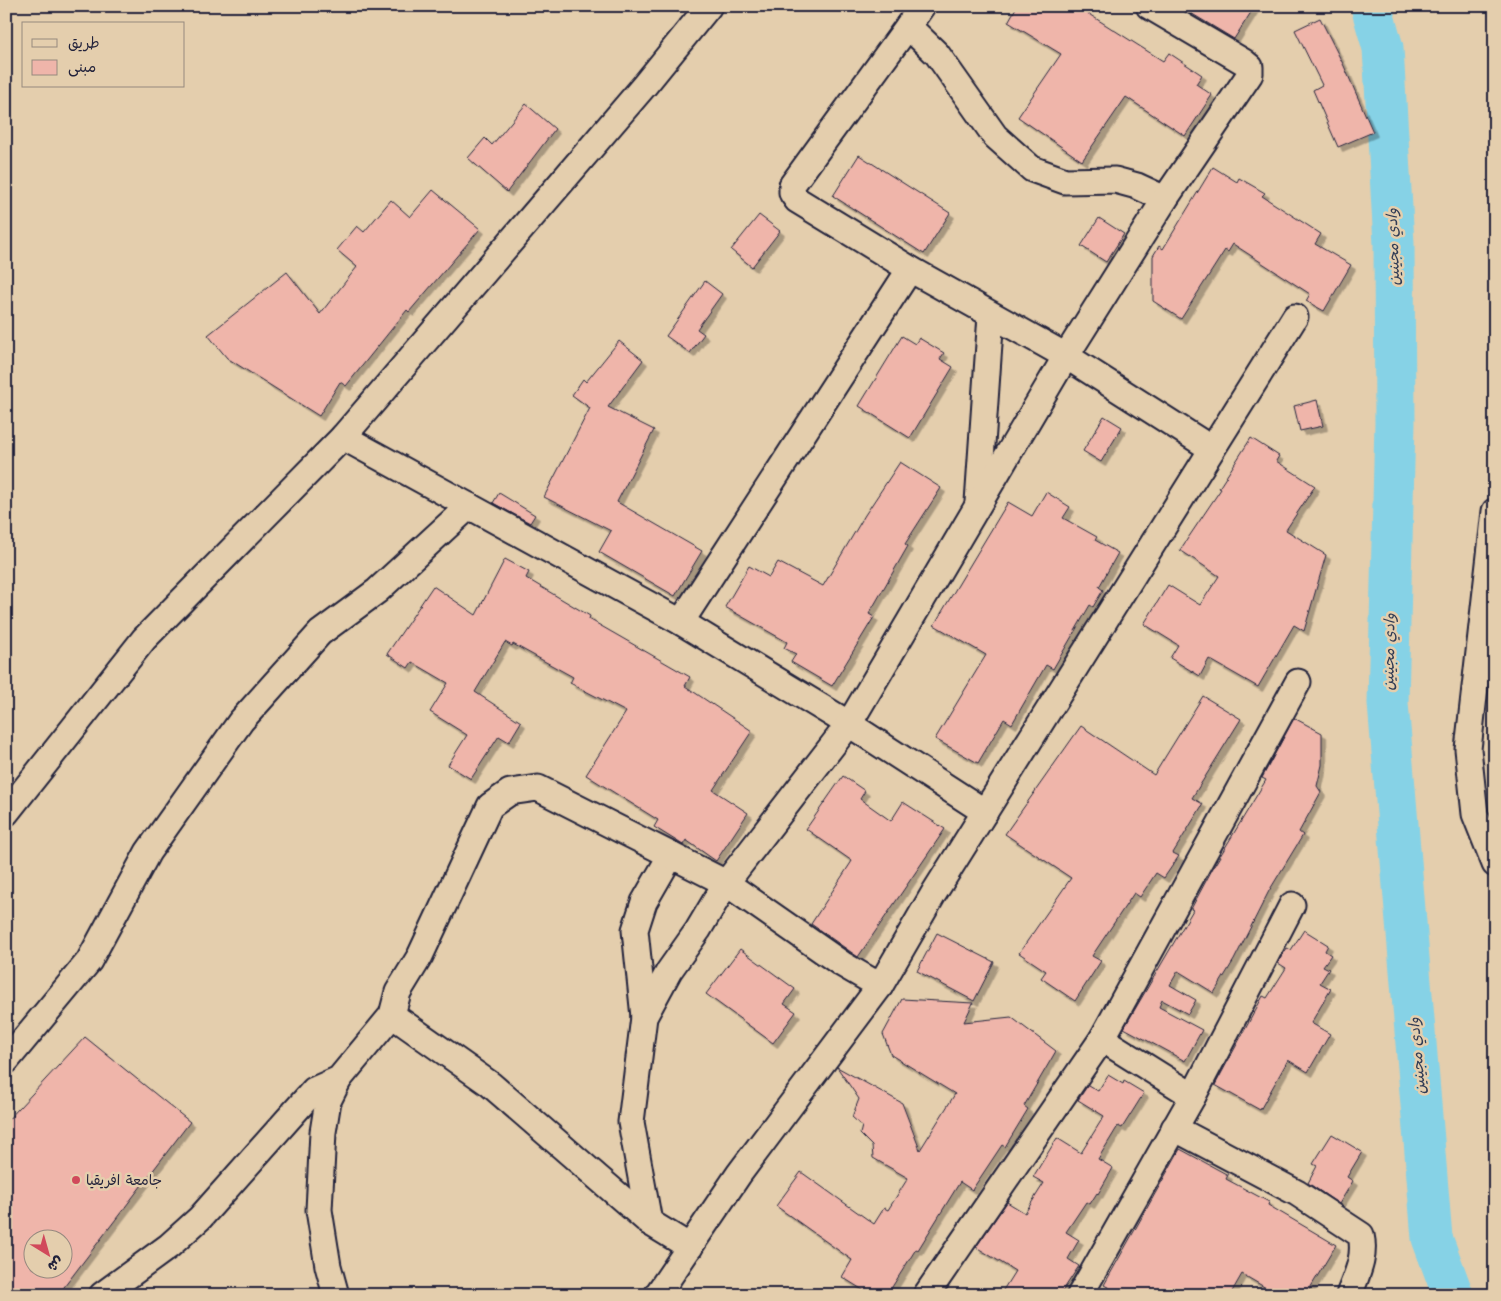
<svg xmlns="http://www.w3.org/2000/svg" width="1501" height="1301" font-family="Kalam,'Playpen Sans Arabic',sans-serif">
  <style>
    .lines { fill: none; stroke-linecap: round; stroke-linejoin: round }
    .river { stroke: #86d2e6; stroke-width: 41 }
    .building { fill: #efb5aa; stroke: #22223b; fill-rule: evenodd; filter: url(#shadow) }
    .street-casing { stroke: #22223b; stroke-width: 29 }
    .street { stroke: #e4cead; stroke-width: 25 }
    .poi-dot { fill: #d1495b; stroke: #e4cead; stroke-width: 2 }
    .labels { text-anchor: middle; stroke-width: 5; stroke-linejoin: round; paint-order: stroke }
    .poi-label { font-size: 14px; fill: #22223b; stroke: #e4cead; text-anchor: start }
    .water-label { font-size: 15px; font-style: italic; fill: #313c55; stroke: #e4cead }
  </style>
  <defs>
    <filter id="shadow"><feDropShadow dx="4.5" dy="4.5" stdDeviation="0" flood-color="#0004"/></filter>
  </defs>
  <rect width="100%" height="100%" fill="#e4cead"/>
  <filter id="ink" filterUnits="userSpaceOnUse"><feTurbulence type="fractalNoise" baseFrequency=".02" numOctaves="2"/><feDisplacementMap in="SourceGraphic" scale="10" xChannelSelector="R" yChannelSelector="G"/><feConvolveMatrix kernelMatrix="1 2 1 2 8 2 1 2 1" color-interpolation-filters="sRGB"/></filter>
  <g filter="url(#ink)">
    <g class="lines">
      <polyline class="river" points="1371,6 1383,48 1394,244 1395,422 1388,703 1432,1238 1453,1295"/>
    </g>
    <g class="building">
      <polygon points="1017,6 1076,6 1163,61 1169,53 1202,75 1196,84 1212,95 1185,136 1126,97 1082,161 1018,117 1061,54 1008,22"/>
      <polygon points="1179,6 1255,6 1234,39"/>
      <polygon points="1320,18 1344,66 1373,132 1338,147 1313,90 1322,85 1295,30"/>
      <polygon points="526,104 555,129 507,192 468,158 485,138 492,145"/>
      <polygon points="859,155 950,213 924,254 833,196"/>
      <polygon points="1213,167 1237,182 1239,178 1265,193 1262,196 1321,234 1315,244 1351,265 1324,311 1306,301 1310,294 1233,244 1228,252 1225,250 1181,319 1153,301 1153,256 1159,246 1163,249"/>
      <polygon points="433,190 480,229 409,312 407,310 346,386 340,382 319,416 227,358 208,335 287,272 320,314 357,267 337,250 357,226 364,232 391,200 410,217"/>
      <polygon points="759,215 780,231 752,267 731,250"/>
      <polygon points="1099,218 1124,234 1106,262 1081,246"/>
      <polygon points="705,281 722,294 697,329 704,334 690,353 666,336"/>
      <polygon points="902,336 915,344 919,338 944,353 940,359 953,367 910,438 859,406"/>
      <polygon points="619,341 643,360 608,407 654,430 617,502 702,551 675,596 599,552 611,531 544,497 590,408 572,395 583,379 586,382"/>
      <polygon points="1317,400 1323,426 1300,431 1294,406"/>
      <polygon points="1104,416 1122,427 1101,462 1083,451"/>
      <polygon points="1251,438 1279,456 1276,461 1315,486 1286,530 1326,555 1304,631 1294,625 1258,687 1209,659 1200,676 1170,658 1178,645 1144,624 1168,585 1200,605 1219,576 1180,550 1221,489 1219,488"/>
      <polygon points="900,462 941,488 905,544 908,546 869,614 874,617 832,686 791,662 796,654 784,648 787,642 725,607 749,566 769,577 778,562 823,586 865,515"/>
      <polygon points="1046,492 1070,507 1063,518 1097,537 1095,540 1118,553 1099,587 1103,590 1093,607 1090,605 1053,669 1046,665 1012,724 1004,719 978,763 935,739 986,655 934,625 1008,502 1032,516"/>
      <polygon points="499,493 535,515 530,523 493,503"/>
      <polygon points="505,559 529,572 526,578 590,616 589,619 690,677 685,686 752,731 713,790 748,813 716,861 686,840 683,845 654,827 658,820 586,775 626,712 570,683 573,677 513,644 512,646 505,642 475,692 521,722 509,742 499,736 471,779 448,765 467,735 430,712 448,683 412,662 408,668 387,654 433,586 476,615"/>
      <polygon points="1203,696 1241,719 1192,798 1203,804 1173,853 1179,856 1164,878 1156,873 1140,897 1134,893 1092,956 1101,961 1075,1001 1041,978 1046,971 1019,953 1071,878 1005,834 1081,726 1154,775"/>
      <polygon points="1294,718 1322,733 1322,765 1317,786 1321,792 1299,832 1303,835 1269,891 1234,960 1214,993 1178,971 1170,985 1196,1000 1188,1014 1162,1000 1159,1007 1202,1030 1185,1061 1124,1028 1193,910 1191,909 1214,866 1266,780 1262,778"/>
      <polygon points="843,776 865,791 860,799 891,821 903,802 945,829 858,957 811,924 852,861 806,829"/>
      <polygon points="1304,930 1328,945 1325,951 1331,955 1323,966 1329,969 1320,983 1331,989 1311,1023 1330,1034 1308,1072 1288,1060 1260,1110 1215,1085 1263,996 1267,998 1286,968 1278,963 1280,959 1287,948 1291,950"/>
      <polygon points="937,933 994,962 974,1001 917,971"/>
      <polygon points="740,949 795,989 784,1004 796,1012 773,1043 706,994"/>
      <polygon points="902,999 973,1003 964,1022 1011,1017 1056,1051 1024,1106 1028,1109 1005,1147 1002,1145 972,1190 960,1182 918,1250 916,1249 887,1295 871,1295 842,1277 852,1260 776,1206 801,1172 874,1224 884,1208 888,1210 908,1178 873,1158 872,1146 860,1134 862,1126 852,1117 859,1099 837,1067 902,1103 920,1150 955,1094 891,1055 883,1034"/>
      <path d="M 85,1037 L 190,1122 L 58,1295 L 6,1295 L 6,1122 ZM 32,1238 L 62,1238 L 62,1268 L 32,1268 Z"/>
      <polygon points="1108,1075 1123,1084 1124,1081 1144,1093 1122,1128 1118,1126 1098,1159 1113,1168 1098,1194 1097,1193 1090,1204 1086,1202 1066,1232 1079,1240 1068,1259 1079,1266 1060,1295 1000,1295 1015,1271 976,1247 1007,1202 1025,1213 1044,1183 1033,1177 1057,1138 1081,1153 1104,1116 1078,1100 1088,1085 1098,1091"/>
      <polygon points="1332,1134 1362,1152 1347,1177 1353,1181 1339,1204 1308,1183 1317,1166 1313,1164"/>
      <polygon points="1180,1149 1228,1175 1226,1179 1269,1202 1268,1205 1336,1245 1306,1295 1278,1295 1242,1274 1230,1295 1122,1295 1104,1285"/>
    </g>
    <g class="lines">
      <g class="street-casing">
        <g id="street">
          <polyline points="922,6 908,26 937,54 995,136 1032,169 1065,181 1115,180 1137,186 1165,199"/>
          <polyline points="908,26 792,185 792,193 797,200 910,269 1066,356 1212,449"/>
          <polyline points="343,437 681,622 849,724 985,812"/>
          <polyline points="978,502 991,315"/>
          <polyline points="1495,511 1468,749 1475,814 1495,864"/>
          <polyline points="681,622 910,269"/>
          <polyline points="6,813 144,639 343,437 644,86 709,6"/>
          <polyline points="880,986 842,964 726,883 849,724 1066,356 1165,199 1250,74 1250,67 1244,62 1149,6"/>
          <polyline points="392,1015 490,1084 649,1222 690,1247"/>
          <polyline points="644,1017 635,930 644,902 671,855"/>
          <polyline points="1102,1039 1193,1096"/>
          <polyline points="6,1061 89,961 148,852 241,721 320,633 377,591 469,506"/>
          <path d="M 1174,1128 L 1297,1193 L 1361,1235 C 1366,1257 1357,1274 1349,1295"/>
          <polyline points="102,1295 169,1246 200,1218 314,1090 339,1079 392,1015 398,992 420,956 490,806 510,792 538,788 726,883 698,930 669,971 644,1017 631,1122 649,1222"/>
          <polyline points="336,1295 328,1266 319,1210 323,1132 328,1101 339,1079"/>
          <polyline points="657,1295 739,1174 880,986 934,893 1295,317"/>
          <polyline points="926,1295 1102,1039 1298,682"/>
          <polyline points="1080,1295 1193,1096 1292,905"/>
        </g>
      </g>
      <use href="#street" class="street"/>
    </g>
  </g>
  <circle class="poi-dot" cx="76" cy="1180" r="5"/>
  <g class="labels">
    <g class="poi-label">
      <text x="86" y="1185">جامعة افريقيا</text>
    </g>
    <g class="water-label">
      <text transform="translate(1393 247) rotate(-92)" y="5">وادي مجينين</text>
      <text transform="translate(1389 652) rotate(-89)" y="5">وادي مجينين</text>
      <text transform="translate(1417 1056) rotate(-95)" y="5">وادي مجينين</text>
    </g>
  </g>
  <rect width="1501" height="1301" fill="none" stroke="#e4cead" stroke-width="25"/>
  <rect x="12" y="12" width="1476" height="1276" fill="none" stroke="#22223b" stroke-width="2" filter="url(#ink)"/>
  <rect x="22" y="22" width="162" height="65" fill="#e4cead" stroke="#96897f"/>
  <rect x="32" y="39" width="25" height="8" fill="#e4cead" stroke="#96897f"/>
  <text x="68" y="48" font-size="15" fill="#22223b">طريق</text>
  <rect x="32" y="60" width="25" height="15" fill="#efb5aa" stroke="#96897f"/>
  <text x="68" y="72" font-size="15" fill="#22223b">مبنى</text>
  <g transform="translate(48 1254) rotate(143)"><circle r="24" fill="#e4cead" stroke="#96897f"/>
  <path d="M0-4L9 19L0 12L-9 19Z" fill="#d1495b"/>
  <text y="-8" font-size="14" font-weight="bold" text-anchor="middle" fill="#22223b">ش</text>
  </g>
</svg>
